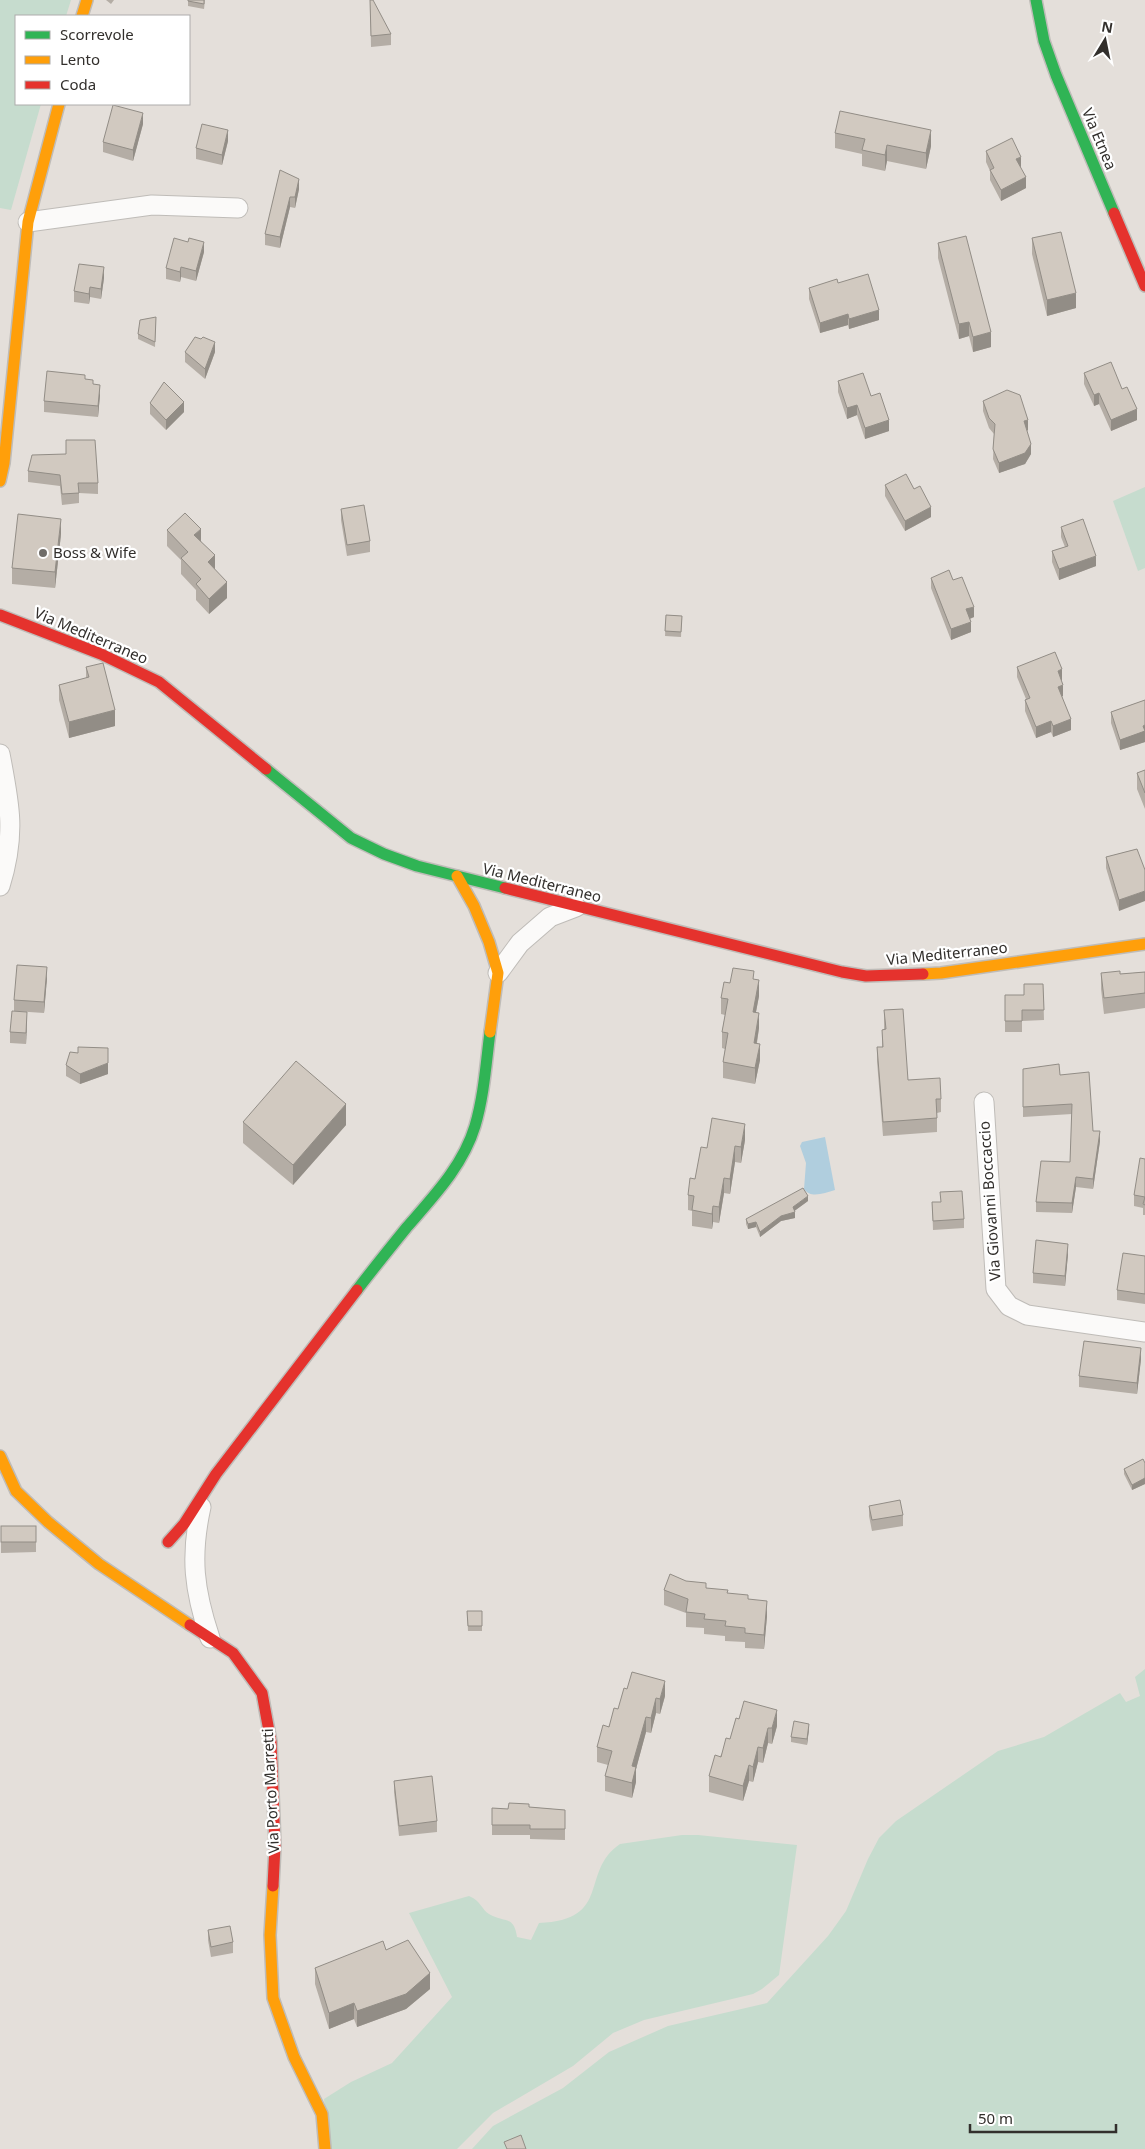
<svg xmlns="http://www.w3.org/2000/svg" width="1145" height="2149" font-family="'Noto Sans',sans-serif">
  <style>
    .green { fill: #c6dcce }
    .water { fill: #b0cede }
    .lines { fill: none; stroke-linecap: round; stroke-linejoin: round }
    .street-casing { stroke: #bfbcb8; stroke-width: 21 }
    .fast-casing { stroke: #bfbcb8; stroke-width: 14 }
    .slow-casing { stroke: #bfbcb8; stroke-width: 14 }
    .jam-casing { stroke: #bfbcb8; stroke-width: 14 }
    .street { stroke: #fbfaf9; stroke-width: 19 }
    .fast { stroke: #30b455; stroke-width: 11 }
    .slow { stroke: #ff9f0a; stroke-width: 11 }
    .jam { stroke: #e5322d; stroke-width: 11 }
    .wall { fill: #b4ada5 }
    .shaded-wall { fill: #928d86 }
    .building { fill: #d1c9c0; stroke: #928d86 }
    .poi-dot { fill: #706d69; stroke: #fff; stroke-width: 2 }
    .labels { text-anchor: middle; stroke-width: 4.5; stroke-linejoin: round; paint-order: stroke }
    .street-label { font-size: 15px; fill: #322f2c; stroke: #fff }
    .poi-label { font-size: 15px; fill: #322f2c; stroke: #fff; text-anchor: start }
  </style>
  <rect width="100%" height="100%" fill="#e4dfda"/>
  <g class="green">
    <polygon points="0,0 71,0 66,16 16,16 16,104 41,104 11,210 0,208"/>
    <polygon points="1145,487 1145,568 1138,571 1113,501"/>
    <polygon points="1145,1669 1145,2149 472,2149 493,2126 563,2088 609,2052 668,2026 767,2003 828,1936 846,1911 868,1859 879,1838 896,1821 998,1751 1044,1737 1120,1693 1126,1702 1140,1696 1135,1677"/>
    <path d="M 682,1835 L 698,1835 L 797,1845 L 779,1975 L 762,1989 L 753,1994 L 644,2020 L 613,2033 L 573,2066 L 493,2113 L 457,2149 L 329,2149 L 324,2099 L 351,2082 L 392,2063 L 452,1997 L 409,1913 L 469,1896 C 481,1901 482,1910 489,1914 C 504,1923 514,1915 517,1937 L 531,1940 L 539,1923 C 613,1920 579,1872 620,1844 Z"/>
  </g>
  <path class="water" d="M 825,1137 L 835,1190 C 824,1193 811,1199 804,1189 L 806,1163 L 800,1146 L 802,1142 Z"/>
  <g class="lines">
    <g class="street-casing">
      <g id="street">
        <polyline points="28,222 152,205 238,208"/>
        <path d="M 0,754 C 10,805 16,835 0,886"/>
        <polyline points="498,973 520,943 550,917 576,907"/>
        <polyline points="984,1102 996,1289 1009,1306 1027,1315 1145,1332"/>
        <path d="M 201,1507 C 190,1557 194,1590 210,1638"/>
      </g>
    </g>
    <g class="fast-casing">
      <g id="fast">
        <polyline points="1036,0 1044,41 1056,75 1114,213"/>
        <polyline points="266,769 351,838 384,854 417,866 505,888"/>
        <path d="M 357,1290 C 373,1269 390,1248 407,1227 C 433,1197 463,1166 475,1126 C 484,1096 486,1063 490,1032"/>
      </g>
    </g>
    <g class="slow-casing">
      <g id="slow">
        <polyline points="82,16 87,0"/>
        <polyline points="0,481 4,463 28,222 59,104"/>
        <polyline points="457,876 474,906 489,942 498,973 490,1032"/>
        <polyline points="923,974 941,973 1145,944"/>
        <polyline points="0,1456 16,1491 48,1522 99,1564 190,1625"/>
        <polyline points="273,1886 270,1935 273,1998 294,2057 322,2114 325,2149"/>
      </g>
    </g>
    <g class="jam-casing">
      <g id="jam">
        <polyline points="1114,213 1145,286"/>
        <polyline points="0,615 101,654 159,682 266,769"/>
        <polyline points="505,888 842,972 866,976 923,974"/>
        <polyline points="168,1542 184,1524 216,1474 357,1290"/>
        <polyline points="190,1625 233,1653 262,1693 271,1742 275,1846 273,1886"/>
      </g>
    </g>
    <use href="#street" class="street"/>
    <use href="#fast" class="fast"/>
    <use href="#slow" class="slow"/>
    <use href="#jam" class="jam"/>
  </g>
  <g class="wall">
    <polygon points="106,0 114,0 111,4"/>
    <polygon points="188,0 205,0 204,9 188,6"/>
    <polygon points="370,0 391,34 391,45 371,47"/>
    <polygon points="143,124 133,161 103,152 103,142"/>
    <polygon points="835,133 931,146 926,169 887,161 885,171 862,166 862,154 835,148"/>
    <polygon points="228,141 222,165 196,159 196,148"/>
    <polygon points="986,151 1021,167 1021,168 1026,188 1001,201 990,180 990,171 986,162"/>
    <polygon points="299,179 299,189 295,208 290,207 280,248 265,245 265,234"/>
    <polygon points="1032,238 1076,308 1047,316 1032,254"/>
    <polygon points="938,243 991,347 973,352 969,336 959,339 938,258"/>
    <polygon points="204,252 196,281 181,277 180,282 166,279 166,268"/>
    <polygon points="104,278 101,299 90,297 89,304 74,302 74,291"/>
    <polygon points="838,283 879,320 849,329 848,325 820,333 809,299 809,288"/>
    <polygon points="156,317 155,347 138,339 138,334"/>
    <polygon points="185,352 215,352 205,379 185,362"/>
    <polygon points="1084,373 1122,389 1137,420 1111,431 1099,404 1094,406 1084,384"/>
    <polygon points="85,379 100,395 98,417 44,412 44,401"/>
    <polygon points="838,381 871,396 889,431 865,439 857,415 847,419 838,392"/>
    <polygon points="983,401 1028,430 1027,431 1031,454 1025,464 999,473 993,459 994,434 989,428 983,411"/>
    <polygon points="150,403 184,412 166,430 150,414"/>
    <polygon points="66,440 98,483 98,494 79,493 79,503 62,505 60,486 28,482 28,471 66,454"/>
    <polygon points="885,485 914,489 931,517 905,531 885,496"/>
    <polygon points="341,509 370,541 370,552 347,556 341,520"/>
    <polygon points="1061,527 1096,566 1059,580 1052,562 1052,551 1065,547 1061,537"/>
    <polygon points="167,530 201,541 215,570 227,598 209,614 196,600 196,590 181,574 181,560 167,546"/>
    <polygon points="61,534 55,588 12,584 12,568"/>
    <polygon points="931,578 953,580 974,617 970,619 971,632 951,640 931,588"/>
    <polygon points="666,615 682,616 681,637 665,636"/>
    <polygon points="86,667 115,726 69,738 59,700 59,685 86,678"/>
    <polygon points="1017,667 1062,680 1061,680 1063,696 1062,696 1071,730 1053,737 1051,732 1036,738 1025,711 1025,700 1026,699 1017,677"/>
    <polygon points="1145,700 1145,742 1120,750 1111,723 1111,712"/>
    <polygon points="1145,770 1145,809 1137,789 1137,773"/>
    <polygon points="1137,849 1119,911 1106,868 1106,857"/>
    <polygon points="1145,972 1145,1008 1104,1014 1101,989 1101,973 1120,974"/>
    <polygon points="47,978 44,1013 14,1011 14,1000"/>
    <polygon points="754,980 759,996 756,1012 759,1028 757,1043 760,1060 755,1084 723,1078 723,1062 725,1049 722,1048 722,1032 725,1015 721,1014 721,998 730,983"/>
    <polygon points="1043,984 1044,1020 1022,1021 1022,1032 1005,1032 1005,995 1024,995"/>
    <polygon points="884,1010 908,1080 941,1099 941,1112 937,1113 937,1132 883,1136 877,1061 877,1047 882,1047 882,1030 884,1029"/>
    <polygon points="27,1023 26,1044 10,1043 10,1032"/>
    <polygon points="66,1065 108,1074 80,1084 66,1076"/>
    <polygon points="1023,1069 1060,1075 1093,1131 1100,1141 1093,1189 1076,1187 1072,1213 1036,1212 1036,1202 1070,1162 1072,1114 1023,1117"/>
    <polygon points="243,1122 346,1125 293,1185 243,1143"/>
    <polygon points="745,1140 741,1163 735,1162 730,1194 724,1193 719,1223 713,1222 712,1229 692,1226 692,1211 688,1210 688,1195 695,1179 707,1148"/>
    <polygon points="1145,1159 1145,1215 1143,1215 1143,1208 1134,1206 1134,1195"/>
    <polygon points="808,1201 794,1211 795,1218 781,1221 760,1237 756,1227 748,1229 746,1224 746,1219"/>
    <polygon points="932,1202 941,1202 964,1219 964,1228 933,1230"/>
    <polygon points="1068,1254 1065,1286 1033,1283 1033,1273"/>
    <polygon points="1145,1256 1145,1304 1117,1300 1117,1290"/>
    <polygon points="1141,1359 1137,1394 1079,1387 1079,1376"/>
    <polygon points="1145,1463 1145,1484 1132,1490 1124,1474 1124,1469"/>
    <polygon points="869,1506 903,1515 903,1526 872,1531 869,1516"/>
    <polygon points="1,1526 36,1526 36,1552 1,1553"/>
    <polygon points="706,1588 748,1599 767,1616 764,1649 745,1648 745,1642 725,1641 725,1636 704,1634 704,1628 686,1627 686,1613 664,1605 664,1590"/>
    <polygon points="467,1611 482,1611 482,1631 468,1631"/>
    <polygon points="665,1696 660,1714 656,1713 651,1733 646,1732 636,1769 636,1782 632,1798 605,1791 605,1776 608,1765 597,1762 597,1747 618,1709"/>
    <polygon points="736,1718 777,1726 772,1744 768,1743 763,1763 758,1762 753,1782 749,1781 743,1801 709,1792 709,1776 730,1739"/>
    <polygon points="809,1729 807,1745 791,1742 791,1737"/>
    <polygon points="394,1781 437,1821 437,1832 399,1836 394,1792"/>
    <polygon points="529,1807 565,1810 565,1840 530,1839 530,1835 492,1835 492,1808 508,1809"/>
    <polygon points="208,1930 233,1942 233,1953 211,1957 208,1940"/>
    <polygon points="386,1950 430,1989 406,2009 357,2027 354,2019 329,2029 315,1984 315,1968"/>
  </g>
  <g class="shaded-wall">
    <polygon points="143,113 143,124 133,161 133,150"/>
    <polygon points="228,130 228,141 222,165 222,155"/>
    <polygon points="931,130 931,146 926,169 926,153"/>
    <polygon points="887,145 887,161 885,171 885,155"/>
    <polygon points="1021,157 1021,167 1016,170 1016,159"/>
    <polygon points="1026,177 1026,188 1001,201 1001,190"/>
    <polygon points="299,179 299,189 295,208 295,197"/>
    <polygon points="290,197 290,207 280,248 280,237"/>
    <polygon points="204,242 204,252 196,281 196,271"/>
    <polygon points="104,267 104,278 101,299 101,289"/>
    <polygon points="181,267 181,277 180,282 180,272"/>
    <polygon points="90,287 90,297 89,304 89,294"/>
    <polygon points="1076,293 1076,308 1047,316 1047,300"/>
    <polygon points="879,310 879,320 849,329 849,319"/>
    <polygon points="848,314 848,325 820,333 820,323"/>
    <polygon points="969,322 969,336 959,339 959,324"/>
    <polygon points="991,332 991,347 973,352 973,337"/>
    <polygon points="215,342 215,352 205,379 205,369"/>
    <polygon points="100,385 100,395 98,417 98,406"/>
    <polygon points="1099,393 1099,404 1094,406 1094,395"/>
    <polygon points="184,402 184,412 166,430 166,420"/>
    <polygon points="857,405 857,415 847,419 847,408"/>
    <polygon points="1137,409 1137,420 1111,431 1111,420"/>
    <polygon points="889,420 889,431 865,439 865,428"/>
    <polygon points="1028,420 1028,430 1024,432 1024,421"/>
    <polygon points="1031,444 1031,454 1025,464 999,473 999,463"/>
    <polygon points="931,507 931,517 905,531 905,521"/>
    <polygon points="61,519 61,534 55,588 55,572"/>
    <polygon points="201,529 201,544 194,535"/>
    <polygon points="215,555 215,571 208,562"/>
    <polygon points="1096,556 1096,566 1059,580 1059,569"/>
    <polygon points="227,582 227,598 209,614 209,599"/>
    <polygon points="974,607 974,617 966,620 966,609"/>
    <polygon points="971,622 971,632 951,640 951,629"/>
    <polygon points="1062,669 1062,680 1058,682 1058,671"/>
    <polygon points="1063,685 1063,696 1058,698 1058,687"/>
    <polygon points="115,710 115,726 69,738 69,722"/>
    <polygon points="1071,719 1071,730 1053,737 1053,726"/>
    <polygon points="1051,721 1051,732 1036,738 1036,727"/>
    <polygon points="1145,725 1145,742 1120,750 1120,740"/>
    <polygon points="1145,891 1145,901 1119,911 1119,900"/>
    <polygon points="47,967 47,978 44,1013 44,1002"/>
    <polygon points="759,980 759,996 753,1027 753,1012"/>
    <polygon points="27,1012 27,1023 26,1044 26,1033"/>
    <polygon points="759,1013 759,1028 754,1059 754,1043"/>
    <polygon points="760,1044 760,1060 755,1084 755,1068"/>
    <polygon points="108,1063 108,1074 80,1084 80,1074"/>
    <polygon points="346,1104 346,1125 293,1185 293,1165"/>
    <polygon points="745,1124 745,1140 741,1163 741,1147"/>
    <polygon points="1100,1131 1100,1141 1093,1189 1093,1179"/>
    <polygon points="735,1146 735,1162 730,1194 730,1179"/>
    <polygon points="1076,1177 1076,1187 1072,1213 1072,1203"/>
    <polygon points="724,1178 724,1193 719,1223 719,1207"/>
    <polygon points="808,1196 808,1201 793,1212 793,1207"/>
    <polygon points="713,1206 713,1222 712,1229 712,1214"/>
    <polygon points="795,1212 795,1218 781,1221 760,1237 760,1232 781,1216"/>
    <polygon points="756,1222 756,1227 748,1229 748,1224"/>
    <polygon points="1068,1244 1068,1254 1065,1286 1065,1276"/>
    <polygon points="1141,1348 1141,1359 1137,1394 1137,1383"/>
    <polygon points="1145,1478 1145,1484 1132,1490 1132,1485"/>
    <polygon points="767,1601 767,1616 764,1649 764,1635"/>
    <polygon points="665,1681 665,1696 660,1714 660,1699"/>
    <polygon points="656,1698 656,1713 651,1733 651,1718"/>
    <polygon points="777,1710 777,1726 772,1744 772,1728"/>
    <polygon points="646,1717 646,1732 636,1769 636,1782 632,1798 632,1766"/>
    <polygon points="809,1724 809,1729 807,1745 807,1739"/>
    <polygon points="768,1728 768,1743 763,1763 763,1748"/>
    <polygon points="758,1747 758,1762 753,1782 753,1767"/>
    <polygon points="749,1765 749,1781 743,1801 743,1786"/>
    <polygon points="430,1973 430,1989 406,2009 357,2027 357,2011"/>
    <polygon points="354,2003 354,2019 329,2029 329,2013"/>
  </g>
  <g class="building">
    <polygon points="188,0 204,0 204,4 188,1"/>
    <polygon points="370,0 373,0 391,34 371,36"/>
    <polygon points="113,105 143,113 133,150 103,142"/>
    <polygon points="840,111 931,130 926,153 887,145 885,155 862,150 865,139 835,133"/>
    <polygon points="202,124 228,130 222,155 196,148"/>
    <polygon points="1012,138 1021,157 1016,159 1026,177 1001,190 990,170 994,168 986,151"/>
    <polygon points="280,170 299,179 295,197 290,197 280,237 265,234"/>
    <polygon points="1061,232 1076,293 1047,300 1032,238"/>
    <polygon points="966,236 991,332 973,337 969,322 959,324 938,243"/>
    <polygon points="174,238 188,242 189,238 204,242 196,271 181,267 180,272 166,268"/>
    <polygon points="79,264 104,267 101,289 90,287 89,294 74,291"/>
    <polygon points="868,274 879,310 849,319 848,314 820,323 809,288 837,279 838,283"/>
    <polygon points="156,317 155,342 138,334 140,320"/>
    <polygon points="195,337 201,339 203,337 215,342 205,369 185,352"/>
    <polygon points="1111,362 1122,389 1127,387 1137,409 1111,420 1099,393 1094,395 1084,373"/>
    <polygon points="47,371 85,375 85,379 93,380 93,384 100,385 98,406 44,401"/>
    <polygon points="863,373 871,396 880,393 889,420 865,428 857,405 847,408 838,381"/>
    <polygon points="164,382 184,402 166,420 150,403"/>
    <polygon points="1007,390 1020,395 1028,420 1024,421 1031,444 1025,453 999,463 993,449 995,424 989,418 983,401"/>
    <polygon points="66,440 95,440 98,483 78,483 79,493 62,494 60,475 28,471 32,455 66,454"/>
    <polygon points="906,474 914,489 920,486 931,507 905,521 885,485"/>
    <polygon points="364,505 370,541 347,545 341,509"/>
    <polygon points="185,513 201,529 194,535 215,555 208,562 227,582 209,599 196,584 201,579 181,558 188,552 167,530"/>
    <polygon points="18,514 61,519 55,572 12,568"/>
    <polygon points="1083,519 1096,556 1059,569 1052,551 1068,546 1061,527"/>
    <polygon points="949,570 953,580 962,577 974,607 966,609 971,622 951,629 931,578"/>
    <polygon points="666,615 682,616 681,632 665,631"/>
    <polygon points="1055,652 1062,669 1058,671 1063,685 1058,687 1071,719 1053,726 1051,721 1036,727 1025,700 1030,698 1017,667"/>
    <polygon points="103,663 115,710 69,722 59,685 89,677 86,667"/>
    <polygon points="1145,700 1145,725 1143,726 1145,731 1120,740 1111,712"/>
    <polygon points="1145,770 1145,793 1137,773"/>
    <polygon points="1137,849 1145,870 1145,891 1119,900 1106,857"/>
    <polygon points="17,965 47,967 44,1002 14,1000"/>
    <polygon points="733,968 754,971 753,979 759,980 753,1012 759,1013 754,1043 760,1044 755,1068 723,1062 728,1033 722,1032 728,999 721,998 724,982 730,983"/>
    <polygon points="1120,971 1120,974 1145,972 1145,993 1104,998 1101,973"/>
    <polygon points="1024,984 1043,984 1044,1010 1022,1010 1022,1021 1005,1021 1005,995 1024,995"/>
    <polygon points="903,1009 908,1080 940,1078 941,1099 936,1099 937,1118 883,1122 877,1047 883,1047 882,1030 886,1029 884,1010"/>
    <polygon points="12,1011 27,1012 26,1033 10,1032"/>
    <polygon points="78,1047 108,1048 108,1063 80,1074 66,1065 70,1052 78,1053"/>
    <polygon points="296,1061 346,1104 293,1165 243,1122"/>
    <polygon points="1059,1064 1060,1075 1089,1072 1093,1131 1100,1131 1093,1179 1076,1177 1072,1203 1036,1202 1041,1161 1070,1162 1072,1104 1023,1107 1023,1069"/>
    <polygon points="712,1118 745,1124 741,1147 735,1146 730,1179 724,1178 719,1207 713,1206 712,1214 692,1210 694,1196 688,1195 690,1178 695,1179 701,1147 707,1148"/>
    <polygon points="1140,1158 1145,1159 1145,1205 1143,1204 1145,1197 1134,1195"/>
    <polygon points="803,1188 808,1196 793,1207 795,1212 781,1216 760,1232 756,1222 748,1224 746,1219"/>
    <polygon points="962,1191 964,1219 933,1221 932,1202 941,1202 940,1192"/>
    <polygon points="1036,1240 1068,1244 1065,1276 1033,1273"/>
    <polygon points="1123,1253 1145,1256 1145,1294 1117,1290"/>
    <polygon points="1084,1341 1141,1348 1137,1383 1079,1376"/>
    <polygon points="1143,1459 1145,1463 1145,1478 1132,1485 1124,1469"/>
    <polygon points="900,1500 903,1515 872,1520 869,1506"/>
    <rect x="1" y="1526" width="35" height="16"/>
    <polygon points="670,1574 686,1581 706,1583 706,1588 728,1590 727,1593 748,1595 748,1599 767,1601 764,1635 745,1633 745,1628 725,1626 726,1621 704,1619 705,1614 686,1612 688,1599 664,1590"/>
    <polygon points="467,1611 482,1611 482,1626 468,1626"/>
    <polygon points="632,1672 665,1681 660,1699 656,1698 651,1718 646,1717 632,1766 636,1767 632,1783 605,1776 612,1751 597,1747 603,1725 609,1727 614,1708 618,1709 624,1688 627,1689"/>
    <polygon points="744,1701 777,1710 772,1728 768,1728 763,1748 758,1747 753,1767 749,1765 743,1786 709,1776 715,1755 721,1757 726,1738 730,1739 736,1718 739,1719"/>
    <polygon points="794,1721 809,1724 807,1739 791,1737"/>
    <polygon points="432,1776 437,1821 399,1826 394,1781"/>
    <polygon points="509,1803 529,1804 529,1807 565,1810 565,1829 530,1829 530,1825 492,1825 492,1808 508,1809"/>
    <polygon points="230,1926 233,1942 211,1947 208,1930"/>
    <polygon points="408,1940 430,1973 406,1994 357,2011 354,2003 329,2013 315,1968 383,1941 386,1950"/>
    <polygon points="521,2135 526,2149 507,2149 504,2142"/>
  </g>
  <circle class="poi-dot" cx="43" cy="553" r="5"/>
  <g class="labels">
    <g class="street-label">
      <text transform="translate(1099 139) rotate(67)" y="5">Via Etnea</text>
      <text transform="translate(91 636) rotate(23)" y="5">Via Mediterraneo</text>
      <text transform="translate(542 883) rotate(14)" y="5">Via Mediterraneo</text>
      <text transform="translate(947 954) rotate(-6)" y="5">Via Mediterraneo</text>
      <text transform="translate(990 1201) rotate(-94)" y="5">Via Giovanni Boccaccio</text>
      <text transform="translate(271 1791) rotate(-93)" y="5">Via Porto Marretti</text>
    </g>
    <g class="poi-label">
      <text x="53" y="558">Boss &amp; Wife</text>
    </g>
  </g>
  <rect x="15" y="15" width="175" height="90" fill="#ffffff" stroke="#adacab"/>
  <rect x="25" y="31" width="25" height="8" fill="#30b455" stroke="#adacab"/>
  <text x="60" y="40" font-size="15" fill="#322f2c">Scorrevole</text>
  <rect x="25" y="56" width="25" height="8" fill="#ff9f0a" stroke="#adacab"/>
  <text x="60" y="65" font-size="15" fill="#322f2c">Lento</text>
  <rect x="25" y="81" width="25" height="8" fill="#e5322d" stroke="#adacab"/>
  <text x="60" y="90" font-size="15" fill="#322f2c">Coda</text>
  <g transform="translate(1105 40) rotate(10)" stroke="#ffffff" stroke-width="4" paint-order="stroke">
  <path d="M0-4L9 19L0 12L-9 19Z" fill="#322f2c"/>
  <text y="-8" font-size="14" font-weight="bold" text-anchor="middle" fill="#322f2c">N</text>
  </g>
  <path d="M970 2124v8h146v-8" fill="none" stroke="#322f2c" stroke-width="2.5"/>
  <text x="978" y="2124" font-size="15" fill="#322f2c" stroke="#ffffff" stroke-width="4" paint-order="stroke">50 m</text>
</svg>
